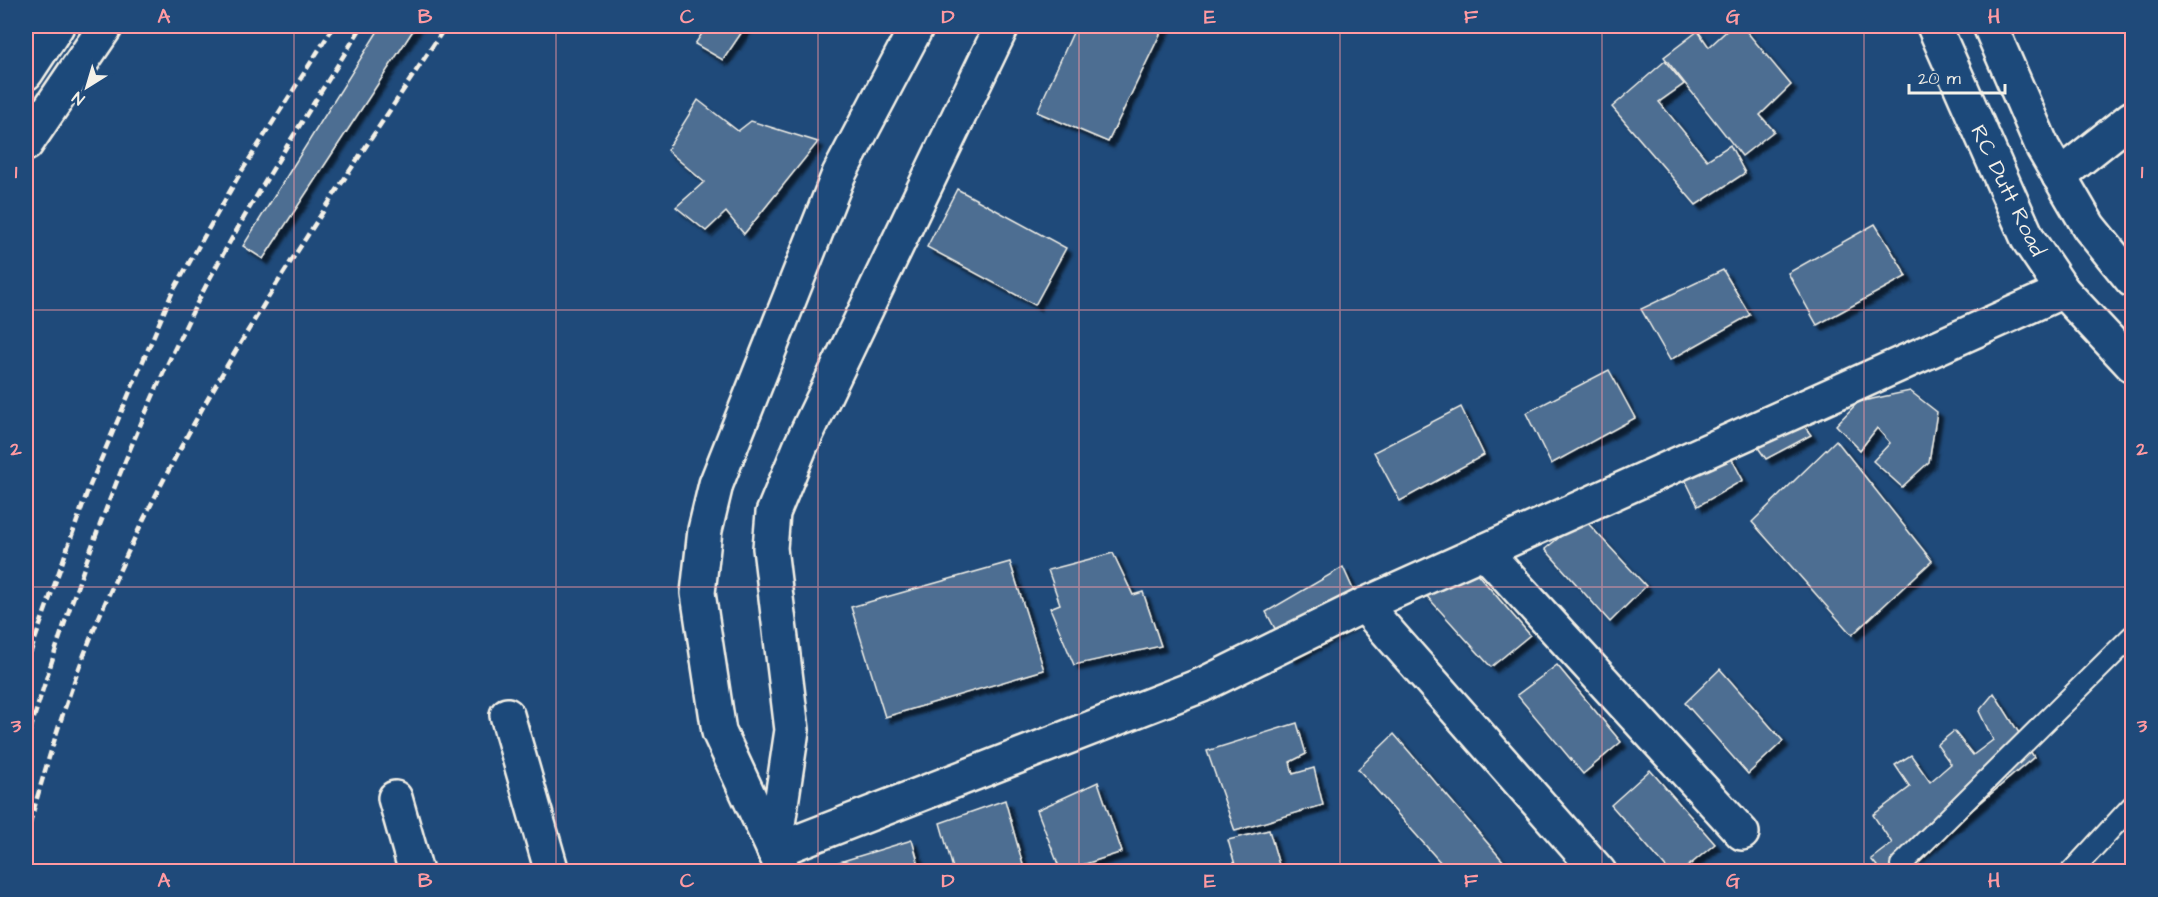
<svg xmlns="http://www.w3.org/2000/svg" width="2158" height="897" font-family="'Architects Daughter',sans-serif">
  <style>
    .building { fill: #4d6e92; stroke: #f4f1e8; stroke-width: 1.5; filter: url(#shadow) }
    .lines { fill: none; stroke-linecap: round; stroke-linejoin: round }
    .lane-casing { stroke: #f4f1e8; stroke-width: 24 }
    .street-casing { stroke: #f4f1e8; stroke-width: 38 }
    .secondary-casing { stroke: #f4f1e8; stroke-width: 38 }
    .lane { stroke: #1f4a7a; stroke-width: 20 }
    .street { stroke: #1f4a7a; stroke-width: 33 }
    .secondary { stroke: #1f4a7a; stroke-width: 33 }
    .rail { stroke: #f4f1e8; stroke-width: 4.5; stroke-dasharray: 9 4.5; stroke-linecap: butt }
    .grid { fill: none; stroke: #ff9aa2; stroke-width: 1.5; stroke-opacity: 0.55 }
    .labels { text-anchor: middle; stroke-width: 4.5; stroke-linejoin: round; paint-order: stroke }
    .street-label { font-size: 22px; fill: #f4f1e8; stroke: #1f4a7a }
    .neatline { fill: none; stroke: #ff9aa2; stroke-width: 2 }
    .grid-label { font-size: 20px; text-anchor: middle; font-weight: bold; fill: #ff9aa2 }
  </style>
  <defs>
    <filter id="shadow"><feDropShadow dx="5.5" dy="5.5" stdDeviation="1.5" flood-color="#0009"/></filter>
  </defs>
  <rect width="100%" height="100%" fill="#1f4a7a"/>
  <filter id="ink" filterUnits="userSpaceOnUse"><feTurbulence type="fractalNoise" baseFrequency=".0167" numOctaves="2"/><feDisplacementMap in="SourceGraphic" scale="12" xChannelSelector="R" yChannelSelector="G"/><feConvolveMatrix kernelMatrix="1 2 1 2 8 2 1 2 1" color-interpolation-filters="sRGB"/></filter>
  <g filter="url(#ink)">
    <g class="building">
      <polygon points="381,26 416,26 263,259 243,246"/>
      <polygon points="707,26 746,26 723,60 695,44"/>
      <polygon points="1076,26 1164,26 1108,142 1037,112"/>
      <polygon points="1732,26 1742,26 1791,85 1760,115 1774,131 1742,156 1664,57 1698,31 1709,47"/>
      <polygon points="1665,61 1684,84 1659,102 1707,160 1730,145 1745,173 1696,205 1612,107"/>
      <polygon points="698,100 738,131 751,121 818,142 744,234 726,212 706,231 676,207 704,182 667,150"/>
      <polygon points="957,189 1066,248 1035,305 927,247"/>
      <polygon points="1875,224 1907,276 1817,325 1788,273"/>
      <polygon points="1723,270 1750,315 1670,360 1641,309"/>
      <polygon points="1609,370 1635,418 1551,464 1526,413"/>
      <polygon points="1910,391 1937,412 1929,462 1902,487 1873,461 1890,443 1877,428 1860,450 1836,425 1858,402"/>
      <polygon points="1461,407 1484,455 1400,501 1374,452"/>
      <polygon points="1796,415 1811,435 1766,459 1750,436"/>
      <polygon points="1836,440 1932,561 1852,635 1752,522"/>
      <polygon points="1728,452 1743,480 1698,506 1681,471"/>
      <polygon points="1583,518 1646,586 1610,622 1545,549"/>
      <polygon points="1113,553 1133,595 1143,592 1161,646 1074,665 1050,608 1060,604 1048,570"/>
      <polygon points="1010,562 1044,670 885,717 851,607"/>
      <polygon points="1468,563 1530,635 1491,667 1423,592"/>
      <polygon points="1343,567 1365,616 1291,658 1266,612"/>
      <polygon points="1557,665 1621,742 1583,774 1517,695"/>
      <polygon points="1720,669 1783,741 1748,774 1685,703"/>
      <polygon points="1994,693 2034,757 1899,872 1882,872 1871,859 1892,843 1873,815 1910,787 1895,765 1911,755 1930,782 1951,764 1937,745 1954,731 1973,755 1993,740 1979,711"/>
      <polygon points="1297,723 1306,754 1290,762 1293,774 1314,768 1323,805 1235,831 1207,751"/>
      <polygon points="1394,734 1503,861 1490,872 1449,872 1358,769"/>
      <polygon points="1650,770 1715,844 1681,872 1670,872 1611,805"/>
      <polygon points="1098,782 1122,852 1061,872 1037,810"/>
      <polygon points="1005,800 1025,872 954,872 940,823"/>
      <polygon points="1269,830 1281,872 1237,872 1228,840"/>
      <polygon points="912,840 921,872 838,872 836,863"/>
      <polygon points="1220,864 1222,871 1235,869 1236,872 1194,872"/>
    </g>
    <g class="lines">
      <g class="lane-casing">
        <g id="lane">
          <polyline points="1906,872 1901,865 2132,636"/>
          <polyline points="2071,872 2132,806"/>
        </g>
      </g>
      <g class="street-casing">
        <g id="street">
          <polyline points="2059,176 2132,118"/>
          <polyline points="1484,551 1742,833"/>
          <polyline points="1364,605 1599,872"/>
          <polyline points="507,715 552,872"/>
          <polyline points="395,798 416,872"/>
          <polyline points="774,851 1202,685 1364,605 2063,291"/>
        </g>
      </g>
      <g class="secondary-casing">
        <g id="secondary">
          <polyline points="1934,26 2028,239 2063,291 2132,365"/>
          <polyline points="1990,26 2043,148 2089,227 2132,280"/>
          <polyline points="26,73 57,26"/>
          <polyline points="26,144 106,26"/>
          <polyline points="774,851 792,730 770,548 773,513 801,445 1002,26"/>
          <polyline points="784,872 719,732 698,593 705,530 716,484 839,174 917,26"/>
        </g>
      </g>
      <use href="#lane" class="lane"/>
      <use href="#street" class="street"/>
      <use href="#secondary" class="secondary"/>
      <g class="rail">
        <polyline points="26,665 88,490 172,293 238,177 334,26"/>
        <path d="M 26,744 C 71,594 125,447 195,307 C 244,210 305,118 362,26"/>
        <path d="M 26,838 C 49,752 76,667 113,585 C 201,386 326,207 446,26"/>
      </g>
    </g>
  </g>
  <path class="grid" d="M 294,26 L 294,872M 556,26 L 556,872M 818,26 L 818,872M 1079,26 L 1079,872M 1340,26 L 1340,872M 1602,26 L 1602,872M 1864,26 L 1864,872M 26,310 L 2132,310M 26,587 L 2132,587"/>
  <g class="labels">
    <g class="street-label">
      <text transform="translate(2009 190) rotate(64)" y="8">RC Dutt Road</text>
    </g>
  </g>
  <rect width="2158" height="897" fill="none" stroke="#1f4a7a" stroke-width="66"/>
  <g transform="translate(87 87) rotate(217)" stroke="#1f4a7a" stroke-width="4.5" paint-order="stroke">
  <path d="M0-4.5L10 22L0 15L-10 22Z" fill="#f4f1e8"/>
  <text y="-9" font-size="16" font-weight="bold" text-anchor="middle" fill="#f4f1e8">N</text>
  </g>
  <path d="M1909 84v9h96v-9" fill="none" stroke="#f4f1e8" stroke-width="3"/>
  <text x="1918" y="84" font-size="18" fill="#f4f1e8" stroke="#1f4a7a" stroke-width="4.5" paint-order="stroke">20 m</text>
  <rect x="33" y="33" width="2092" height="831" class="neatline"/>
  <g class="grid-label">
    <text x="164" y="23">A</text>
    <text x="425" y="23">B</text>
    <text x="687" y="23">C</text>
    <text x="948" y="23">D</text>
    <text x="1210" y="23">E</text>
    <text x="1471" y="23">F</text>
    <text x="1733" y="23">G</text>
    <text x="1994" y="23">H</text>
    <text x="16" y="178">1</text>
    <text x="2142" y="178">1</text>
    <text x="16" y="455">2</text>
    <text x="2142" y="455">2</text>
    <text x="16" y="732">3</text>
    <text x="2142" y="732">3</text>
    <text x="164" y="887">A</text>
    <text x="425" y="887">B</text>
    <text x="687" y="887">C</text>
    <text x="948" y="887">D</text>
    <text x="1210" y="887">E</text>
    <text x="1471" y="887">F</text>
    <text x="1733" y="887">G</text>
    <text x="1994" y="887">H</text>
  </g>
</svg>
